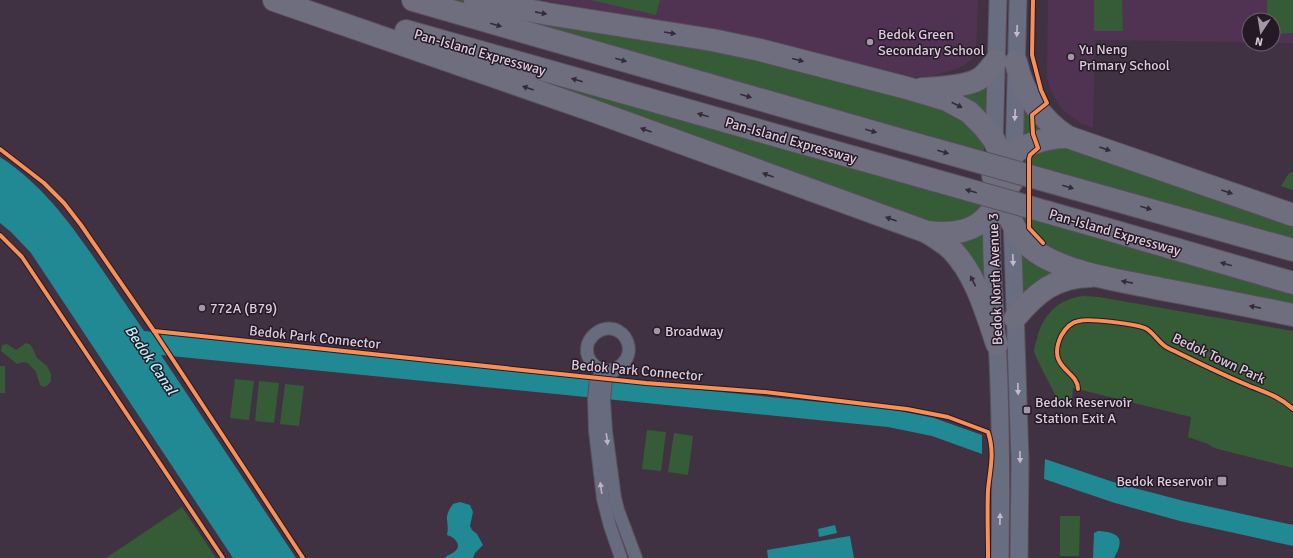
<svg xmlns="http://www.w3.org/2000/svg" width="1293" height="558" font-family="Signika,sans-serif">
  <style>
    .built { fill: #503352 }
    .green { fill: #365b37 }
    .water { fill: #208994 }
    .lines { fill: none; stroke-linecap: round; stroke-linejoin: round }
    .minor-casing { stroke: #5b4f5c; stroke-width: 14 }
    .secondary-casing { stroke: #5b4f5c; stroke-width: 19 }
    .motorway-casing { stroke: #5b4f5c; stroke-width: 24 }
    .minor { stroke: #666c7d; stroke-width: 12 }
    .secondary { stroke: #696d80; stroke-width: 17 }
    .motorway { stroke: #6f6e7e; stroke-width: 22 }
    .minor-bridge-casing { stroke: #5b4f5c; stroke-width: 14; stroke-linecap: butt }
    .motorway-bridge-casing { stroke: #5b4f5c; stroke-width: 24; stroke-linecap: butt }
    .minor-bridge { stroke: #666c7d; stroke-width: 12 }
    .motorway-bridge { stroke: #6f6e7e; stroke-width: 22 }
    .cycleway-casing { stroke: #251926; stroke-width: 6 }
    .cycleway { stroke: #f78f57; stroke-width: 4 }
    .oneway { fill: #342a38 }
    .oneway2 { fill: #c5b9ca }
    .oneway3 { fill: #beb4c5 }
    .poi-dot { fill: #a596a7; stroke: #251926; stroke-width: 1.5 }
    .labels { text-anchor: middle; stroke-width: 3; stroke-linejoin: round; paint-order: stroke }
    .poi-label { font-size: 14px; fill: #dcccdd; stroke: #251926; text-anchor: start }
    .street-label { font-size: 14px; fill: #dcccdd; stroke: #251926 }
    .water-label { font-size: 15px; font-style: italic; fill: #b6f1f7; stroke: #251926 }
  </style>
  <rect width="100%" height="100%" fill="#403242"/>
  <g class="built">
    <polygon points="543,0 978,0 976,51 971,60 963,66 953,70 933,76 914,77 726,33"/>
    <polygon points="1048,0 1293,0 1293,43 1273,43 1273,20 1249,20 1249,42 1095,40 1093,128 1082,124 1069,115 1061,108 1051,91 1047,78"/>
  </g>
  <g class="green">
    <polygon points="415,0 471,0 937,89 996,61 984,142 984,163"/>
    <polygon points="591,0 660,0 656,15"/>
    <polygon points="1094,0 1122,0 1123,31 1094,31"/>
    <polygon points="1267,0 1293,0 1293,33 1273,34 1273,20 1267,20"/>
    <polygon points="318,8 983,195 991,213 996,341 949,247"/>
    <polygon points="1016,63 1050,125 1293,215 1293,249 1024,174 1025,147 1024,147"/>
    <polygon points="1291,172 1293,173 1293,189 1292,190 1281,186 1289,173"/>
    <polygon points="1022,216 1293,282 1293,314 1080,276 1015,318 1020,236 1031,247 1035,236"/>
    <path d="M 1084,296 L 1099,297 L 1293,331 L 1293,468 L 1214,448 L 1208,444 L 1188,437 L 1191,417 L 1073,388 L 1072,400 L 1056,400 L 1056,396 C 1052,388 1035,357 1034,351 C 1034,347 1036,342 1037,339 C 1042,315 1059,298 1084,296 Z"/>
    <polygon points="26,343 31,345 37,358 47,366 51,374 51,381 47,386 44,387 40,385 36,372 28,363 24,362 17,364 1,351 2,345 7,344 16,350"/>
    <rect x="0" y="366" width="5" height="27"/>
    <polygon points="235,379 254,381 249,420 230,418"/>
    <polygon points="259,381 279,383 274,423 255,421"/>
    <polygon points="285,384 304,386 299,426 280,424"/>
    <polygon points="647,430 666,432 661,471 642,469"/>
    <polygon points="674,433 693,436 688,475 668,472"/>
    <polygon points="182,507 216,558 106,558"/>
    <polygon points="1060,516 1080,516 1079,556 1060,556"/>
  </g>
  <g class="water">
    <path d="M 0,157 C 42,184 71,224 99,265 C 114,287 129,309 144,331 L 611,381 L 890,409 L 934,418 L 982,435 L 982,454 L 932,436 L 888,427 L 161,355 L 296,558 L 233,558 L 31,253 L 11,232 L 0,223 Z"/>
    <polygon points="1045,459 1119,484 1184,501 1293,525 1293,546 1180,521 1115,503 1044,479"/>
    <path d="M 460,502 L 470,505 L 473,512 L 470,526 L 472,530 L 477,534 L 483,545 L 475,553 L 473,558 L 445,558 C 447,555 450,555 454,552 C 463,546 455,537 447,535 C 450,520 442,519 453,504 Z"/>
    <polygon points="835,525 837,533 819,537 818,529"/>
    <path d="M 1098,531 C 1120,532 1125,539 1114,558 L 1093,558 L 1094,533 Z"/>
    <polygon points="850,536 854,558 768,558 767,550"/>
  </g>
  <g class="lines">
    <g class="minor-casing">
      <g id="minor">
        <path d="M 606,380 C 611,369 625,367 628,355 C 630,349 628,342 625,337 C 607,314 573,343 593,364 C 599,371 608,371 616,369"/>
        <polyline points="594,399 595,431 603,499 610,526 621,558"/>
        <polyline points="604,400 606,431 615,498 618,510 636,558"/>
      </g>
    </g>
    <g class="secondary-casing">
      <g id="secondary">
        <polyline points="994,146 998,0"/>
        <polyline points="1014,162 1018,0"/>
        <path d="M 992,204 C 990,256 995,308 998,360 C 1001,426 1001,492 1000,558"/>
        <polyline points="1012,220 1020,460 1019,558"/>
      </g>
    </g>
    <g class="motorway-casing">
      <g id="motorway">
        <path d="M 274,0 L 591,110 L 927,232 C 936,238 945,243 952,250 C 976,275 986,312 997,344"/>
        <polyline points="413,0 905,141"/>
        <path d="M 475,0 L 548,14 L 712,40 L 760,50 L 907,88 L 947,100 L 969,112 L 984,127 L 994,140 L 1013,180 C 987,219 979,238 927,232"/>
        <polyline points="406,31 902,171"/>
        <path d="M 1016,62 C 1023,93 1041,120 1068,137 L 1293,215"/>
        <path d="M 922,89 C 937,88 966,87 979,79 C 986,75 991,67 996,61"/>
        <path d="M 1068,137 C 1047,137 1019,145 1004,161 C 1000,166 997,171 993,176 C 1002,199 1012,232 1031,248 C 1061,273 1124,281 1161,289 C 1205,297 1249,306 1293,315"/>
        <polyline points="1108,198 1293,250"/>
        <polyline points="1103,228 1293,283"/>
        <path d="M 1015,318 C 1037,292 1055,277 1090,276"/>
      </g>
    </g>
    <use href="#minor" class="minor"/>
    <use href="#secondary" class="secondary"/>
    <use href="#motorway" class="motorway"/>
    <g class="minor-bridge-casing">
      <g id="minor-bridge">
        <polyline points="594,399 596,379"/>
        <polyline points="604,400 606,380"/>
      </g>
    </g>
    <g class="motorway-bridge-casing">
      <g id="motorway-bridge">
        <polyline points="905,141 1108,198"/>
        <polyline points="902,171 1103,228"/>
      </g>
    </g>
    <use href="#minor-bridge" class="minor-bridge"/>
    <use href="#motorway-bridge" class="motorway-bridge"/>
    <g class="cycleway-casing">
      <g id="cycleway">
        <polyline points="1033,0 1032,55 1041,90 1047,103 1032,115 1033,134 1038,148 1030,155 1029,159 1029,228 1043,243"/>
        <polyline points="0,149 44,183 64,203 81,225 154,331 303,558"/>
        <polyline points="0,235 22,257 223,558"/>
        <path d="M 154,331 L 646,383 L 765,392 L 907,409 L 948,417 L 988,432 C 995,453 990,469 988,490 C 987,512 988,535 988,558"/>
        <path d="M 1078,389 C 1078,370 1046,369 1061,336 C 1065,329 1071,322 1079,321 C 1089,318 1135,324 1145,328 C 1154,332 1159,344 1168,348 C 1193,360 1219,373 1245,384 C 1263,392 1278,395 1293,409"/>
      </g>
    </g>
    <use href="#cycleway" class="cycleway"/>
  </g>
  <defs><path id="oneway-solid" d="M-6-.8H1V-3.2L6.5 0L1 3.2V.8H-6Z"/></defs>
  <g class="oneway">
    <use href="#oneway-solid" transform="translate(541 13) rotate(11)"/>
    <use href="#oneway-solid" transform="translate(496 25) rotate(16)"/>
    <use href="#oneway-solid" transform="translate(670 33) rotate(9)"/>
    <use href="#oneway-solid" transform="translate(621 60) rotate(16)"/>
    <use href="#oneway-solid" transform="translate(798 60) rotate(15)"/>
    <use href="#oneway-solid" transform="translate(577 80) rotate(-164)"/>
    <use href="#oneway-solid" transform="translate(528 88) rotate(-161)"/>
    <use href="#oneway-solid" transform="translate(746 96) rotate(16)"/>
    <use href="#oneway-solid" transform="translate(957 105) rotate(27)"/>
    <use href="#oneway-solid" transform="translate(703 115) rotate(-164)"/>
    <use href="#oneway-solid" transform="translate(646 130) rotate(-160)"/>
    <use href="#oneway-solid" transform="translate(871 131) rotate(16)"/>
    <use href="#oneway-solid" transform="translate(1105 149) rotate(19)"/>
    <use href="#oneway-solid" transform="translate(943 152) rotate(16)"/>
    <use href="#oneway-solid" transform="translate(768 175) rotate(-160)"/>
    <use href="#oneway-solid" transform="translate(1068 187) rotate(16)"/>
    <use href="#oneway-solid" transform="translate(971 191) rotate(-164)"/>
    <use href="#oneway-solid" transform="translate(1227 192) rotate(19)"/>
    <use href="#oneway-solid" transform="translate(1146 208) rotate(16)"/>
    <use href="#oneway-solid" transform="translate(891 219) rotate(-160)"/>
    <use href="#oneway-solid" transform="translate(1226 264) rotate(-164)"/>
    <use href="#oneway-solid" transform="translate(973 281) rotate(-116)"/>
    <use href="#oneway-solid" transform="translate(1127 282) rotate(-169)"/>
    <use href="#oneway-solid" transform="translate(1255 307) rotate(-169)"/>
  </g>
  <g class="oneway2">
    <use href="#oneway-solid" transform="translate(1017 31) rotate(92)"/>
    <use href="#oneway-solid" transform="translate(1015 115) rotate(92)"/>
    <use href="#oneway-solid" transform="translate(1013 260) rotate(88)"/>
    <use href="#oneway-solid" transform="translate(1018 389) rotate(88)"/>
    <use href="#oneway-solid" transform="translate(1020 457) rotate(89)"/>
    <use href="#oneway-solid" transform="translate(1000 519) rotate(-89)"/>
  </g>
  <g class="oneway3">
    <use href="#oneway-solid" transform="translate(607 439) rotate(83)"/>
    <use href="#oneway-solid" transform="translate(601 488) rotate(-98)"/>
  </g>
  <g class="poi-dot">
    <circle cx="870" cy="42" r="4"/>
    <circle cx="1071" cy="57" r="4"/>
    <circle cx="202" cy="308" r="4"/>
    <circle cx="657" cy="331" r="4"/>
    <rect x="1023" y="406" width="8" height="8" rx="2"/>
    <rect x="1217" y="476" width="10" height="10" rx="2"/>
  </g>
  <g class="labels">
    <g class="poi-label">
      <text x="878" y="39">Bedok Green<tspan x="878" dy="16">Secondary School</tspan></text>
      <text x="1079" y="54">Yu Neng<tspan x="1079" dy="16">Primary School</tspan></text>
      <text x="210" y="313">772A (B79)</text>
      <text x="665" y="336">Broadway</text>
      <text x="1035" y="407">Bedok Reservoir<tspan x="1035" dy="16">Station Exit A</tspan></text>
      <text x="1213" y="486" text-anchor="end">Bedok Reservoir</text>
    </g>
    <g class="street-label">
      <text transform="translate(480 52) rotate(16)" y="5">Pan-Island Expressway</text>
      <text transform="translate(791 140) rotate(16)" y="5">Pan-Island Expressway</text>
      <text transform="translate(1115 232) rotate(16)" y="5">Pan-Island Expressway</text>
      <text transform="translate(995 279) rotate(-92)" y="5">Bedok North Avenue 3</text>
      <text transform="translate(315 337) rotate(6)" y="5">Bedok Park Connector</text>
      <text transform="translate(1219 358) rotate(25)" y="5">Bedok Town Park</text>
      <text transform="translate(637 370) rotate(5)" y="5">Bedok Park Connector</text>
    </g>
    <g class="water-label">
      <text transform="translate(151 360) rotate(56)" y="5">Bedok Canal</text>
    </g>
  </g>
  <g transform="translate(1261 32) rotate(192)"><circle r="19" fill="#251926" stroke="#6e616f"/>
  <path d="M0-3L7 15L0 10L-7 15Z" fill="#a596a7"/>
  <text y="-6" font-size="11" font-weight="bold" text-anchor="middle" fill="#dcccdd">N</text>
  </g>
</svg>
